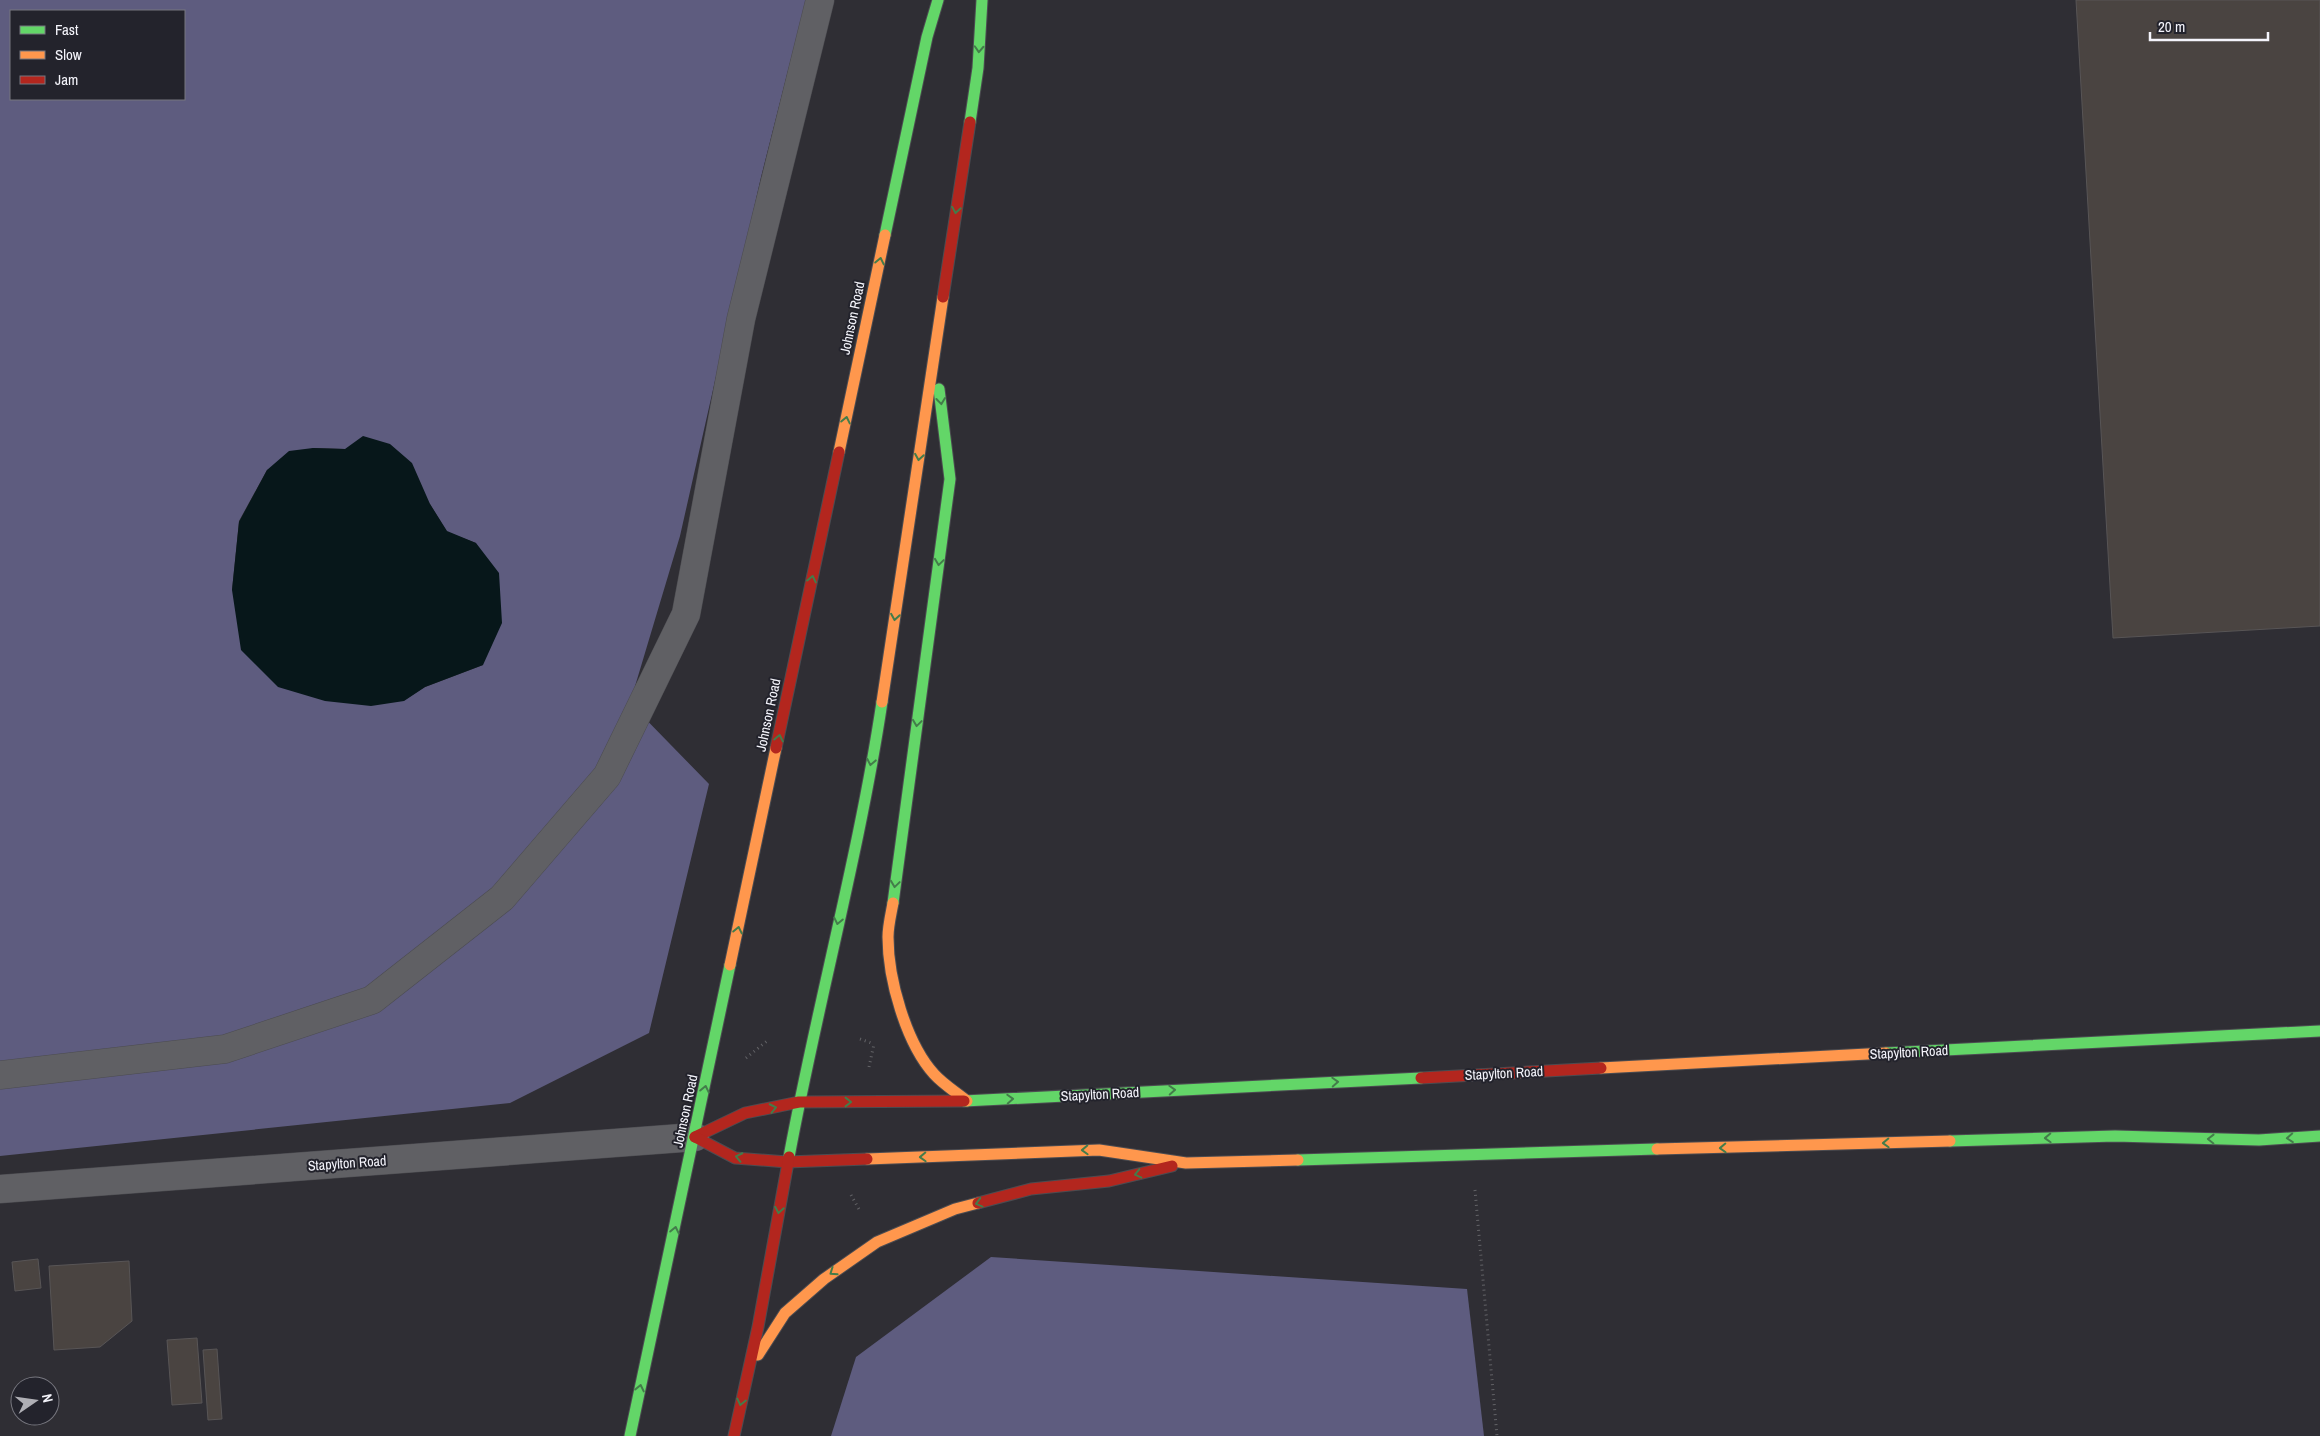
<svg xmlns="http://www.w3.org/2000/svg" width="2320" height="1436" font-family="'Archivo Narrow',sans-serif">
  <style>
    .forest { fill: #5e5c7f; fill-rule: evenodd }
    .water { fill: #07171a }
    .building { fill: #4a4441; stroke: #585556 }
    .lines { fill: none; stroke-linecap: round; stroke-linejoin: round }
    .street-casing { stroke: #4c4c51; stroke-width: 29 }
    .fast-casing { stroke: #4c4c51; stroke-width: 13 }
    .slow-casing { stroke: #4c4c51; stroke-width: 13 }
    .jam-casing { stroke: #4c4c51; stroke-width: 13 }
    .path { stroke: #636367; stroke-width: 3; stroke-dasharray: 1 4; stroke-linecap: butt }
    .street { stroke: #606064; stroke-width: 28 }
    .fast { stroke: #63d668; stroke-width: 11 }
    .slow { stroke: #ff974d; stroke-width: 11 }
    .jam { stroke: #b3261e; stroke-width: 11 }
    .oneway { stroke: #437c4a }
    .labels { text-anchor: middle; stroke-width: 4; stroke-linejoin: round; paint-order: stroke }
    .street-label { font-size: 14px; fill: #f4f4fb; stroke: #23232c }
  </style>
  <rect width="100%" height="100%" fill="#2f2e34"/>
  <g class="forest">
    <path d="M 0,0 L 806,0 L 761,177 L 680,536 L 630,703 L 709,784 L 649,1033 L 510,1103 L 0,1156 ZM 11,11 L 184,11 L 184,99 L 11,99 ZM 313,448 L 345,449 L 430,504 L 447,532 L 476,543 L 483,665 L 425,687 L 403,701 L 232,590 L 239,521 L 267,470 Z"/>
    <polygon points="991,1257 1467,1289 1484,1436 831,1436 856,1357"/>
  </g>
  <polygon class="water" points="363,436 390,444 412,463 430,504 447,531 476,543 499,573 502,623 483,665 425,687 404,701 371,706 325,701 278,687 241,650 232,590 239,522 267,470 289,451 313,448 345,449"/>
  <g class="building">
    <polygon points="2076,0 2320,0 2320,626 2113,638"/>
    <polygon points="38,1259 41,1288 15,1291 12,1262"/>
    <polygon points="129,1261 132,1321 100,1347 54,1350 49,1266"/>
    <polygon points="197,1338 202,1403 172,1405 167,1340"/>
    <polygon points="217,1349 222,1419 208,1420 203,1350"/>
  </g>
  <g class="lines">
    <g class="street-casing">
      <g id="street">
        <polyline points="0,1075 225,1049 372,1000 502,898 607,776 686,614 741,319 820,0"/>
        <polyline points="0,1189 695,1137"/>
      </g>
    </g>
    <g class="fast-casing">
      <g id="fast">
        <polyline points="970,122 978,68 982,0"/>
        <polyline points="885,235 927,37 938,0"/>
        <polyline points="893,903 950,479 939,389"/>
        <polyline points="1886,1053 2320,1031"/>
        <polyline points="964,1101 1421,1078"/>
        <polyline points="1950,1141 2115,1136 2259,1140 2320,1136"/>
        <path d="M 789,1157 C 817,1005 859,855 882,702"/>
        <polyline points="1298,1160 1657,1149"/>
        <polyline points="630,1436 730,965"/>
      </g>
    </g>
    <g class="slow-casing">
      <g id="slow">
        <polyline points="839,452 885,235"/>
        <polyline points="882,702 943,297"/>
        <path d="M 893,903 C 891,914 888,926 888,937 C 888,979 906,1043 934,1074 C 944,1085 956,1092 967,1101"/>
        <polyline points="730,965 776,748"/>
        <polyline points="1601,1068 1886,1053"/>
        <polyline points="1657,1149 1950,1141"/>
        <polyline points="867,1159 1099,1150 1186,1163 1298,1160"/>
        <polyline points="758,1355 785,1313 824,1279 877,1242 955,1209 978,1203"/>
      </g>
    </g>
    <g class="jam-casing">
      <g id="jam">
        <polyline points="943,297 970,122"/>
        <polyline points="776,748 839,452"/>
        <polyline points="1421,1078 1601,1068"/>
        <polyline points="695,1137 745,1113 799,1102 964,1101"/>
        <polyline points="695,1137 735,1158 787,1162 867,1159"/>
        <polyline points="978,1203 1031,1189 1109,1181 1172,1166"/>
        <polyline points="734,1436 758,1327 789,1157"/>
      </g>
    </g>
    <g class="path">
      <polyline points="860,1039 874,1044"/>
      <polyline points="746,1058 767,1041"/>
      <polyline points="869,1067 874,1044"/>
      <polyline points="1475,1190 1497,1436"/>
      <polyline points="851,1195 860,1211"/>
    </g>
    <use href="#street" class="street"/>
    <use href="#fast" class="fast"/>
    <use href="#slow" class="slow"/>
    <use href="#jam" class="jam"/>
  </g>
  <defs><path id="oneway-chevron" d="M-2-3.5L2.5 0L-2 3.5" fill="none" stroke-width="1.6" stroke-linecap="round" stroke-linejoin="round" transform="scale(1.25)"/></defs>
  <g class="oneway">
    <use href="#oneway-chevron" transform="translate(979 49) rotate(93)"/>
    <use href="#oneway-chevron" transform="translate(956 210) rotate(99)"/>
    <use href="#oneway-chevron" transform="translate(880 261) rotate(-78)"/>
    <use href="#oneway-chevron" transform="translate(941 401) rotate(83)"/>
    <use href="#oneway-chevron" transform="translate(846 420) rotate(-78)"/>
    <use href="#oneway-chevron" transform="translate(919 457) rotate(99)"/>
    <use href="#oneway-chevron" transform="translate(939 562) rotate(98)"/>
    <use href="#oneway-chevron" transform="translate(812 579) rotate(-78)"/>
    <use href="#oneway-chevron" transform="translate(895 617) rotate(99)"/>
    <use href="#oneway-chevron" transform="translate(917 723) rotate(98)"/>
    <use href="#oneway-chevron" transform="translate(779 738) rotate(-78)"/>
    <use href="#oneway-chevron" transform="translate(871 762) rotate(101)"/>
    <use href="#oneway-chevron" transform="translate(895 884) rotate(98)"/>
    <use href="#oneway-chevron" transform="translate(838 921) rotate(102)"/>
    <use href="#oneway-chevron" transform="translate(738 930) rotate(-78)"/>
    <use href="#oneway-chevron" transform="translate(1335 1082) rotate(-3)"/>
    <use href="#oneway-chevron" transform="translate(705 1089) rotate(-78)"/>
    <use href="#oneway-chevron" transform="translate(1172 1090) rotate(-3)"/>
    <use href="#oneway-chevron" transform="translate(1010 1099) rotate(-3)"/>
    <use href="#oneway-chevron" transform="translate(848 1102)"/>
    <use href="#oneway-chevron" transform="translate(773 1108) rotate(-12)"/>
    <use href="#oneway-chevron" transform="translate(2048 1138) rotate(178)"/>
    <use href="#oneway-chevron" transform="translate(2290 1138) rotate(176)"/>
    <use href="#oneway-chevron" transform="translate(2211 1139) rotate(-179)"/>
    <use href="#oneway-chevron" transform="translate(1886 1143) rotate(178)"/>
    <use href="#oneway-chevron" transform="translate(1723 1148) rotate(178)"/>
    <use href="#oneway-chevron" transform="translate(1085 1150) rotate(178)"/>
    <use href="#oneway-chevron" transform="translate(739 1157) rotate(-168)"/>
    <use href="#oneway-chevron" transform="translate(923 1157) rotate(178)"/>
    <use href="#oneway-chevron" transform="translate(1138 1174) rotate(167)"/>
    <use href="#oneway-chevron" transform="translate(979 1203) rotate(165)"/>
    <use href="#oneway-chevron" transform="translate(779 1210) rotate(100)"/>
    <use href="#oneway-chevron" transform="translate(675 1230) rotate(-78)"/>
    <use href="#oneway-chevron" transform="translate(833 1272) rotate(145)"/>
    <use href="#oneway-chevron" transform="translate(640 1388) rotate(-78)"/>
    <use href="#oneway-chevron" transform="translate(741 1402) rotate(103)"/>
  </g>
  <g class="labels">
    <g class="street-label">
      <text transform="translate(852 318) rotate(-78)" y="5">Johnson Road</text>
      <text transform="translate(768 715) rotate(-78)" y="5">Johnson Road</text>
      <text transform="translate(1909 1052) rotate(-3)" y="5">Stapylton Road</text>
      <text transform="translate(1504 1073) rotate(-3)" y="5">Stapylton Road</text>
      <text transform="translate(1100 1094) rotate(-3)" y="5">Stapylton Road</text>
      <text transform="translate(685 1111) rotate(-78)" y="5">Johnson Road</text>
      <text transform="translate(347 1163) rotate(-4)" y="5">Stapylton Road</text>
    </g>
  </g>
  <rect x="10" y="10" width="175" height="90" fill="#23232c" stroke="#77777f"/>
  <rect x="20" y="26" width="25" height="8" fill="#63d668" stroke="#77777f"/>
  <text x="55" y="35" font-size="15" fill="#f4f4fb">Fast</text>
  <rect x="20" y="51" width="25" height="8" fill="#ff974d" stroke="#77777f"/>
  <text x="55" y="60" font-size="15" fill="#f4f4fb">Slow</text>
  <rect x="20" y="76" width="25" height="8" fill="#b3261e" stroke="#77777f"/>
  <text x="55" y="85" font-size="15" fill="#f4f4fb">Jam</text>
  <g transform="translate(35 1401) rotate(77)"><circle r="24" fill="#23232c" stroke="#77777f"/>
  <path d="M0-4L9 19L0 12L-9 19Z" fill="#afafb5"/>
  <text y="-8" font-size="14" font-weight="bold" text-anchor="middle" fill="#f4f4fb">N</text>
  </g>
  <path d="M2150 32v8h118v-8" fill="none" stroke="#f4f4fb" stroke-width="2.5"/>
  <text x="2158" y="32" font-size="15" fill="#f4f4fb" stroke="#23232c" stroke-width="4" paint-order="stroke">20 m</text>
</svg>
